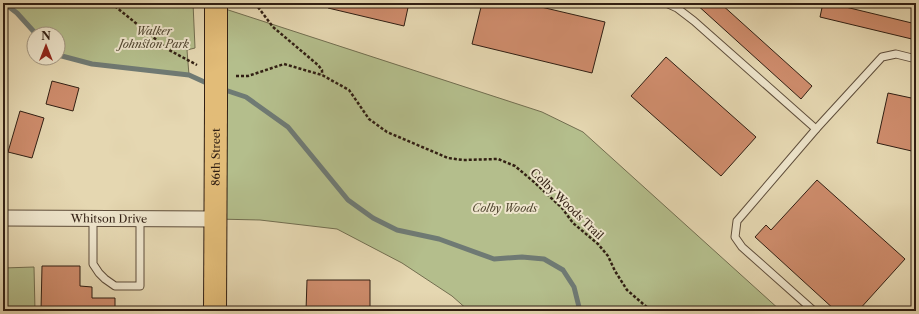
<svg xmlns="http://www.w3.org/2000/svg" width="919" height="314" font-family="'Libre Caslon Text',serif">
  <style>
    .green { fill: #b4be8c; stroke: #726e50 }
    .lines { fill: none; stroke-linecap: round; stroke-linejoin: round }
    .stream { stroke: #6f7a74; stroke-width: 5 }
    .building { fill: #ce8c6c; stroke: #311f13 }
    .lane-casing { stroke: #5e4d3a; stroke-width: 9 }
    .street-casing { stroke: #5e4d3a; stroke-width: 17 }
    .primary-casing { stroke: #311f13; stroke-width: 24 }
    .path { stroke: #311f13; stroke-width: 2.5; stroke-dasharray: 3 2; stroke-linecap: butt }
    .lane { stroke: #eee5cc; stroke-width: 7 }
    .street { stroke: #eee5cc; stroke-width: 15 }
    .primary { stroke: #e2bc78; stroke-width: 22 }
    .primary-bridge-casing { stroke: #311f13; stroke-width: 24; stroke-linecap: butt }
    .primary-bridge { stroke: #e2bc78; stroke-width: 22 }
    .labels { text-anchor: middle; stroke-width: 4; stroke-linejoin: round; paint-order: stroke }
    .park-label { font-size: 11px; font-style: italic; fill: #524731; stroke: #eee5cc }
    .street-label { font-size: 11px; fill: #311f13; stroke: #eee5cc }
  </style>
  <rect width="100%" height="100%" fill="#e5d7b1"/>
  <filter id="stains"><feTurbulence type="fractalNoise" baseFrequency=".005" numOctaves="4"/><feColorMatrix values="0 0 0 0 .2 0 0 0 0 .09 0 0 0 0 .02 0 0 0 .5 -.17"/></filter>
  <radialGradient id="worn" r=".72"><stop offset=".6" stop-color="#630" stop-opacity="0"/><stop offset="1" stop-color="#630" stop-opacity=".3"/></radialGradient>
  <g class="green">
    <polygon points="4,3 193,3 195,48 187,50 189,75 92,64 58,55 58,34 36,34 17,13"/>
    <polygon points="216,6 542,112 583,132 781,311 469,311 452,296 402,263 337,229 260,220 215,219"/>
    <polygon points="34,267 35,311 3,311 3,268"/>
  </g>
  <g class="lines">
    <g class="stream">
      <polyline points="4,3 17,13 36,34"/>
      <polyline points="58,55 92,64 189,75 211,85"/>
      <polyline points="222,89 246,97 288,127 348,200 373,218 397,230 439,239 494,259 522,257 544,259 563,270 574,287 580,311"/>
    </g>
  </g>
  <g class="building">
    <polygon points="328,3 409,3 404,26 328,8"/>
    <polygon points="482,3 524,3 605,22 592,73 472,44"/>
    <polygon points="695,3 720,3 812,86 801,99"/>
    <polygon points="823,3 829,3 916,24 916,40 820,17"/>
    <polygon points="666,57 756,137 721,176 631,96"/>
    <polygon points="52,81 79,88 73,111 46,104"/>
    <polygon points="888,93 916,99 916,152 877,143"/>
    <polygon points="20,111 44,118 32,158 8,152"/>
    <polygon points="817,180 905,259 858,311 836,311 755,237 766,225 771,230"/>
    <polygon points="42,266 80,266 80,286 92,287 92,298 115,298 115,311 41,311"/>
    <polygon points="307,280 370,280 370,311 306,311"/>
  </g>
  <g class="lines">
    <g class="lane-casing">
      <g id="lane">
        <polyline points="666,3 677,8 694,21 816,129"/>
        <polyline points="93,219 93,264 99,273 105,279 115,286 140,286 140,219"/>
        <polyline points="814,311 742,247 735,237 737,221 816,129 882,57 896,54 916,59"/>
      </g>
    </g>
    <g class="street-casing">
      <g id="street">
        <path id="s1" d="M 3,218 L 215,219"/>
      </g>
    </g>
    <g class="primary-casing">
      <g id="primary">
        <polyline points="216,63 216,3"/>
        <path id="s2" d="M 215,311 L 216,105"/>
      </g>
    </g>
    <g class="path">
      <polyline points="111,3 169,50 197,65"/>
      <polyline points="255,3 273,27 318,65 322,70 322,75"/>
      <polyline points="236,76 248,76 284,64 308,71 322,75 349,90 369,119 387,132 448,158 463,160 498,159 515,166 534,182 562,208 573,223 598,244 608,256 615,271 627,290 649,309 655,311"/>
    </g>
    <use href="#lane" class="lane"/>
    <use href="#street" class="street"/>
    <use href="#primary" class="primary"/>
    <g class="primary-bridge-casing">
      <polyline id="primary-bridge" points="216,63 216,105"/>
    </g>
    <use href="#primary-bridge" class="primary-bridge"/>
  </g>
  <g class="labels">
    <g class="park-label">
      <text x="154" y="35">Walker<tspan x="154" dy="13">Johnston Park</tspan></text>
      <text x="505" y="212">Colby Woods</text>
    </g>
    <g class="street-label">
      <text dy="4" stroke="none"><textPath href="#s2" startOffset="154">86th Street</textPath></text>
      <text transform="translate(567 204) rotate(44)" y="4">Colby Woods Trail</text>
      <text dy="4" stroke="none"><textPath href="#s1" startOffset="106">Whitson Drive</textPath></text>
    </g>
  </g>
  <rect width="919" height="314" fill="none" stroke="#e5d7b1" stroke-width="16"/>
  <rect x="4" y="4" width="911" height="306" fill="none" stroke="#311f13" stroke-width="2"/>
  <rect x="8" y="8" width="903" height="298" fill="none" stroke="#311f13"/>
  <g transform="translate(46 46)"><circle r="19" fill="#eee5cc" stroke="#a29682"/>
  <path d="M0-3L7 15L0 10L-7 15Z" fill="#8f2418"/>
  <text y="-6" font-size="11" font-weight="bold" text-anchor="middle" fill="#311f13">N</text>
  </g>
  <rect width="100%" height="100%" filter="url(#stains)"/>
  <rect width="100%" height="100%" fill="url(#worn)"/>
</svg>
